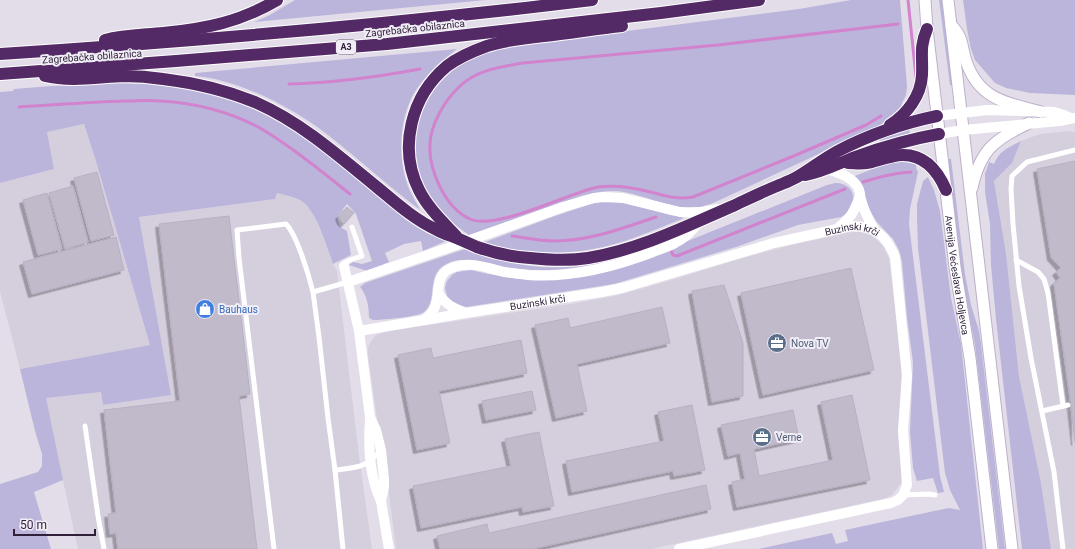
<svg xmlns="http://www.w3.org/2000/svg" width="1075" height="549" font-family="Roboto,sans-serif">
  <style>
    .built { fill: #d5cedd }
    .green { fill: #bbb5dc }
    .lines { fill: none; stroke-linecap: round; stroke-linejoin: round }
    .stream { stroke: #d183cd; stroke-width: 3 }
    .building { fill: #c1baca; stroke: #b9b0c3; filter: url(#shadow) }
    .secondary-casing { stroke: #bdb0c9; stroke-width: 13 }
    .motorway-casing { stroke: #fff; stroke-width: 14 }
    .service { stroke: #fff; stroke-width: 5 }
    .minor { stroke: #fff; stroke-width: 10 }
    .secondary { stroke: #fff; stroke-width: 11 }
    .motorway { stroke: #532a65; stroke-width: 12 }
    .motorway-bridge-casing { stroke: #fff; stroke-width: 14; stroke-linecap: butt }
    .motorway-bridge { stroke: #532a65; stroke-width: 12 }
    .labels { text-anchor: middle; stroke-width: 4; stroke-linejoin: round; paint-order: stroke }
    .shield { fill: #f1edf6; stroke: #695d72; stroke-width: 1 }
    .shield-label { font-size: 9px; font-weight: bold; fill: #2f1f39 }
    .street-label { font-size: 10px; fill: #2f1f39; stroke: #f1edf6 }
    .shop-label { font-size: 10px; fill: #366cbe; stroke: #f1edf6; text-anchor: start }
    .service-label { font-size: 10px; fill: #4e5e75; stroke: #f1edf6; text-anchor: start }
  </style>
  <defs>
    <filter id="shadow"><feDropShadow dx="-3.5" dy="3.5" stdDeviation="0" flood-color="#0004"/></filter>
  </defs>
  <rect width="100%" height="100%" fill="#e3dde9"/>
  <g class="built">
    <polygon points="84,124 95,158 150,345 20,369 0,291 0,183 54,169 47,132"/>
    <polygon points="1069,131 1075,132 1075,549 1051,549 1041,483 1019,376 1006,253 994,181 1012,163 1021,141 1040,134"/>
    <polygon points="277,193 302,201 310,209 322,233 333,264 337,271 359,456 372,549 78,549 45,398 101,392 103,405 171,395 139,217 275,199"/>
    <polygon points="852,232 860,232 870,235 877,240 883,246 889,258 902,363 898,436 902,478 901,483 896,490 892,495 886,498 878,500 651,549 396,549 384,454 377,419 368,355 368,348 370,343 376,335 389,331 571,304 619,295 668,281 743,258 787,246"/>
  </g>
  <g class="green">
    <polygon points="295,0 486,0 254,22 268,16"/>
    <path d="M 851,0 L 900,0 L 907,86 L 906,95 L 902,103 L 900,110 L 879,126 L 711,204 C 705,205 699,208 693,208 C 666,209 641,192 614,191 C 603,191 592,193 581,196 L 469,235 L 440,214 L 425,193 L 413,160 L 415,130 L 425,102 L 443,76 L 464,61 L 483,53 L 503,47 L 799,9 Z"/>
    <polygon points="939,0 942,0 952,85 950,85"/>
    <polygon points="963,0 1075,0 1075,95 1030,93 1006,88 995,83 975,60 971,49 967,29"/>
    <path d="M 457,49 C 441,61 427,74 416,90 C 398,118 397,162 410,191 C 413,197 417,204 420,210 C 388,186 359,159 328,135 C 298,112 258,90 222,81 C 213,78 204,77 195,76 L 195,73 Z"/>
    <path d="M 116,83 L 171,85 L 222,95 L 264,112 L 299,132 L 422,227 L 446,241 L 423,251 L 421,241 L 404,244 L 385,253 L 389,262 L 367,271 L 349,265 L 353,262 L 362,264 L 372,261 L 356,214 L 347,204 L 337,217 L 340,227 L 347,231 L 351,255 L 333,264 C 327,247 317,213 303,202 C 298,198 284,195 277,193 L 275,199 L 139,217 L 171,395 L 103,405 L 101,392 L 46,398 L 63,480 L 34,492 L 51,549 L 0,549 L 0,484 L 38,472 L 42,466 L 42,454 L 35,431 L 20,369 L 150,345 L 95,158 L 84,124 L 47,132 L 54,169 L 0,183 L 0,92 L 13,91 L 14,89 L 52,86 Z"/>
    <polygon points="909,129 910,134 880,141 878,138"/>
    <path d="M 1021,141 L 1012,163 L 994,181 L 1006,253 L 1019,376 L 1041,483 L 1051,549 L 1022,549 L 996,319 L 991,265 L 990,224 L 985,192 L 985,174 L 989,162 L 994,164 C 999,151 1009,147 1021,141 Z"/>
    <polygon points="948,159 951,159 965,274 971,305 979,331 981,344 1005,549 999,549 975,345 962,278"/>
    <polygon points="897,162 905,162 916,164 916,168 918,172 910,209 909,224 940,476 944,492 938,493 933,478 917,481 913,468 910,432 913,362 907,318 902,262 899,250 893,239 876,221 869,209 863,186 855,176 885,164"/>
    <polygon points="928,177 934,190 940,211 951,298 961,344 983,549 758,549 832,533 836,544 848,541 845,530 939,510 949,508 960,510 950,490 945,473 918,248 917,219 917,204 923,181"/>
    <path d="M 835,183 C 858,183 859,208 841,217 L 798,225 L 739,246 L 644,275 L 614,284 L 466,307 L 459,305 L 452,301 L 447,296 L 445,288 L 447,281 L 452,275 L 457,272 L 471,270 L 488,274 L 519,279 L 633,263 L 827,185 Z"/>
    <path d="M 600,202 L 623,202 L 670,215 L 683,217 L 682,219 C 653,230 624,244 593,249 C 567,254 534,254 508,249 C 500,247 492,244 485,242 L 555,216 L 591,204 Z"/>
    <path d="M 465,249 C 497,261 531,269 566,267 C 585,265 605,260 624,256 L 625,257 C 600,264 575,269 549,270 C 521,271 493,266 465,260 C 451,259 437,266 434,280 C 431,290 434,304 424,312 C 418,317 388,319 378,320 L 373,320 L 369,318 C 369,307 367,295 360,287 L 365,283 Z"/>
  </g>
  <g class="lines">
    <g class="stream">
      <polyline points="908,0 916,77"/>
      <path d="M 289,84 C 333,83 377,77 420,69"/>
      <path d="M 19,107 C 54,105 89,102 125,101 C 137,101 149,100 161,101 C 194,103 230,112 260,128 C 292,147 321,171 350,194"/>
      <path d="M 881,116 L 866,125 L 796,155 L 693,197 C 672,200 666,195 646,191 C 631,187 613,185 598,187 C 568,193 496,231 470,219 C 445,208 428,169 430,143 C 431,124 445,100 459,87 C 476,70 500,67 523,63 L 718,45 L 898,24"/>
      <path d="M 863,182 C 879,177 894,173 911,172"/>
      <path d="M 512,236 C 526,238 541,241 555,241 C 590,241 623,228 656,217"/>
      <polyline points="671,251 673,255 677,256 762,222 845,189"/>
    </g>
  </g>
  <g class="building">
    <polygon points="1075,161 1075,442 1070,398 1054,283 1060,278 1056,272 1061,268 1051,257 1037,169"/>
    <polygon points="97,172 114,235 91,241 74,178"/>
    <polygon points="73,186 88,242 65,249 49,193"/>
    <polygon points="47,193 62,249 38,255 23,200"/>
    <polygon points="347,207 354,213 344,224 341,221 339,216"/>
    <polygon points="229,216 250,394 239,396 257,549 118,549 116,533 110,534 108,514 116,513 104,410 180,401 159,224"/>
    <polygon points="116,237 124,270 32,294 23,262"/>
    <polygon points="851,268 874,370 763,395 741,293"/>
    <polygon points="724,285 743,343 743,396 712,402 692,291"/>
    <polygon points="662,307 670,343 577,364 587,411 556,418 535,325 568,318 570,328"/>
    <polygon points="521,340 527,373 439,391 450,443 417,450 398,355 431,348 433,358"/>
    <polygon points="532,391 536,410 486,420 482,401"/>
    <polygon points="852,395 870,480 737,507 732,482 745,479 740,453 728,456 721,425 793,410 799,439 754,449 759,476 833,460 821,402"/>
    <polygon points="692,405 705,470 674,476 673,471 572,492 566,461 664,441 658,412"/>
    <polygon points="539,432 554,506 523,512 522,507 421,528 413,486 511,466 505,439"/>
    <polygon points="706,485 711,509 532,549 440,549 437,536 487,524 489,533"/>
  </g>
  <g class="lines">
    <g class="secondary-casing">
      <g id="secondary">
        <path id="s2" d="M 925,0 L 927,29 L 955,267 L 970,358 L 992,549"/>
        <polyline points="948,0 1012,549"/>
        <path d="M 951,25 C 964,38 961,46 966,61 C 979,100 1007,103 1041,112"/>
        <path d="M 972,188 C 980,150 995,139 1029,123"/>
      </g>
    </g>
    <g class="motorway-casing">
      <g id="motorway">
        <path d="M 105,40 C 124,35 143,35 163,33 C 205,29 240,22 277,0"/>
        <path d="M 0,54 C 198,41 396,24 592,0"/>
        <polyline points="0,74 176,61 387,44 661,13 759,0"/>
        <path d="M 45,76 C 70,82 99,77 124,76 C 137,76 150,77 163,79 C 196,83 226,90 257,103 C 302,123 340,157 378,188 C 396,203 415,220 437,230 C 444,234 452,236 459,239"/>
        <path d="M 890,125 C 907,114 921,96 922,75 C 923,56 919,48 927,29"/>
        <path d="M 848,163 C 854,163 860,164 867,163 C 876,161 884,158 894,156 C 920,151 936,167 946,190"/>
        <path d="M 805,175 C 823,172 839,163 855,157 C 883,147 911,139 939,134"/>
        <path d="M 457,237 C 443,222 428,208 419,190 C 398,148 411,96 447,66 C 459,57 473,51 487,46 C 506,40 525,38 544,36 C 570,33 596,29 622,26"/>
        <path d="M 477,247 C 494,253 512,257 530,258 C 549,260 569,261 588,258 C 638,250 687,226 733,206 C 748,199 762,192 777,186 C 784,183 790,181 797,177 C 811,169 823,159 838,151 C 869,135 903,123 937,116"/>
      </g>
    </g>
    <g class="service">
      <polyline points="1016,260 1038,272 1044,279 1048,293 1063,406"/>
      <polyline points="344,266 344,263 350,260 362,256 352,227"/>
      <path d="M 348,282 L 313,292 L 319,337 L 328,418 L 335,470 C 356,468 366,468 380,451"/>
      <polyline points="1042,411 1068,405"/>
      <polyline points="85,426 98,516 104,549"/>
      <polyline points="335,470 343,549"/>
      <polyline points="903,495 929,494 935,495"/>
      <path d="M 274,549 L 239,258 L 237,230 L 286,224 C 297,235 309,276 313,292"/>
      <polyline points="1063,549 1054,472 1031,358 1019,286 1013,224 1011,189 1012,176 1027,162 1075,150"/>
    </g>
    <g class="minor">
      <polyline points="937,116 987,110 1054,112 1064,115 1071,118"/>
      <polyline points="939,134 963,130 1060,121 1075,118"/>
      <path d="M 825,169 C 837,171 855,178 859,190 C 860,192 860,195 860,197 C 863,208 868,219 874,229"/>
      <path d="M 839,227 C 852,217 854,211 860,196"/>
      <polyline points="344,266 359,331 370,417 376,430 381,450 384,479 384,487 381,501 389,549"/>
      <path d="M 348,282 L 448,248 L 563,207 L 594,198 L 604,197 L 623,198 L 680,212 C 693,213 705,212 717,209"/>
      <path d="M 438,292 C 445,305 453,308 466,313"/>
      <path d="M 423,320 C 449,305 427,275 454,267 C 470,261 488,268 504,272 C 512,273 520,274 528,275 C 570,278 614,267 653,252 C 660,249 669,247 675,243 C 686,238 693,230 700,221"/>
      <path id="s1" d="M 359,331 L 466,313 L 602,292 L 622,288 L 774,243 L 851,226 C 875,226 886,235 895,257 L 907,376 L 903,430 L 907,485 L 903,495 L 898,500 L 891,503 L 679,549"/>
      <path d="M 370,419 C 368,446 369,476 381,501"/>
    </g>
    <use href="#secondary" class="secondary"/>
    <use href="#motorway" class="motorway"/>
    <g class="motorway-bridge-casing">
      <polyline id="motorway-bridge" points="459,239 477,247"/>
    </g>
    <use href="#motorway-bridge" class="motorway-bridge"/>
  </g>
  <defs>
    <g id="shop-disc" transform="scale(1)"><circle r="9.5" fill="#3f7fe0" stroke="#f1edf6"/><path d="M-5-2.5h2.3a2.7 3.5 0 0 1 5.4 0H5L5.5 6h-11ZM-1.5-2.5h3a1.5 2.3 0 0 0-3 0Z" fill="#fff"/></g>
    <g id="office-disc" transform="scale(1)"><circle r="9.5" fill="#5c6f8a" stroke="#f1edf6"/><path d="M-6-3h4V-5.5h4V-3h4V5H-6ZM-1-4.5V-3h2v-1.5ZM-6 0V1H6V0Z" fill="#fff"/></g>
  </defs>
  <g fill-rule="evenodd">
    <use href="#shop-disc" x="205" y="309"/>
    <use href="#office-disc" x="777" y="343"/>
    <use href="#office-disc" x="762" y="437"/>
  </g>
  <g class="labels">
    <rect class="shield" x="336" y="40" width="20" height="14" rx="3"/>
    <g class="shield-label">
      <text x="346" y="50">A3</text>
    </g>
    <g class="street-label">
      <text transform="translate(415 28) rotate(-6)" y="4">Zagrebačka obilaznica</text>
      <text transform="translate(92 56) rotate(-4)" y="4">Zagrebačka obilaznica</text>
      <text dy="4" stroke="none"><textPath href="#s1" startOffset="505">Buzinski krči</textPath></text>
      <text dy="4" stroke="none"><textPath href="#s2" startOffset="277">Avenija Većeslava Holjevca</textPath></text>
      <text dy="4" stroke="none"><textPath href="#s1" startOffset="181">Buzinski krči</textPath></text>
    </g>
    <g class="shop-label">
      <text x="219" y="313">Bauhaus</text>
    </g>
    <g class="service-label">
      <text x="791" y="347">Nova TV</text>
      <text x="776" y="441">Verne</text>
    </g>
  </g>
  <path d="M14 529v6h81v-6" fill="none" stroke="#2f1f39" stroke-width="2"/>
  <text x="20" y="529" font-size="12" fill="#2f1f39" stroke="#f1edf6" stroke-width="3" paint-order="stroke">50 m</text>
</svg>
